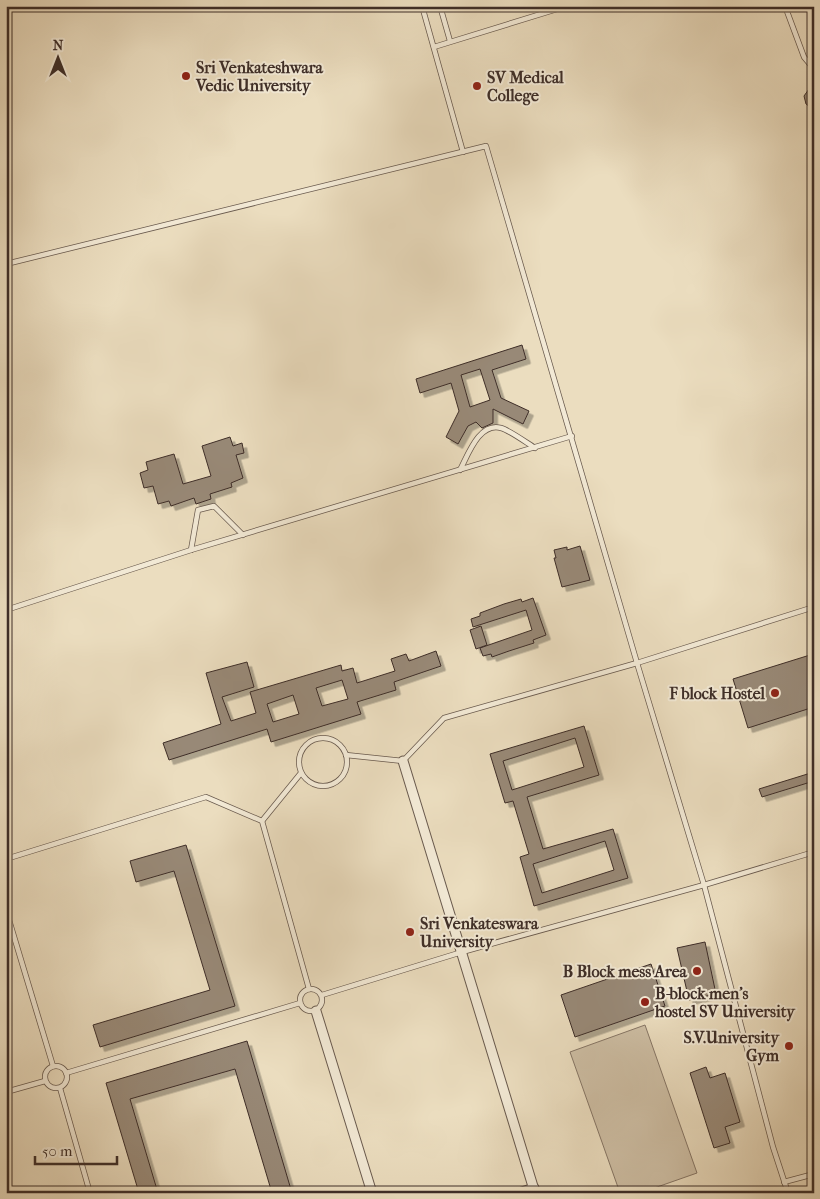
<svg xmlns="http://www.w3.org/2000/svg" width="820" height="1199" font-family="'IM FELL French Canon',serif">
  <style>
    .green { fill: #cebfa5; stroke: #867666 }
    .building { fill: #988977; stroke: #3e2e28; fill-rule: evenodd; filter: url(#shadow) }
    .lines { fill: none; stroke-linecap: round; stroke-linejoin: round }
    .lane-casing { stroke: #695a4e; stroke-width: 6 }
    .street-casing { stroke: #695a4e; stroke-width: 11 }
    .lane { stroke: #f2e9d5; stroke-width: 4.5 }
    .street { stroke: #f2e9d5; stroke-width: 9 }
    .poi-dot { fill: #8f2418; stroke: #f2e9d5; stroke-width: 2 }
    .labels { text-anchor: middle; stroke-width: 4; stroke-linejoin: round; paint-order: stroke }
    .poi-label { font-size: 16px; font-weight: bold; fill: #3e2e28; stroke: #f2e9d5; text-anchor: start }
  </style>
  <defs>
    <filter id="shadow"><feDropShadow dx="4.5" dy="4.5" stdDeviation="0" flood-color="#0004"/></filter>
  </defs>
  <rect width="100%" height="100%" fill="#ebddbf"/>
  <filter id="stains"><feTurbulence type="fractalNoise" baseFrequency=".004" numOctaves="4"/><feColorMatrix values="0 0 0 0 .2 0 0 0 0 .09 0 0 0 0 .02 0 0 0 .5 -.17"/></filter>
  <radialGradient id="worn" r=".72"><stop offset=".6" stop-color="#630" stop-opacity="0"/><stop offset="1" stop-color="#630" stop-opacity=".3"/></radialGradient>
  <polygon class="green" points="645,1025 697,1173 640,1193 620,1193 570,1052"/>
  <g class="building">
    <polygon points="814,82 814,110 806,104 804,96"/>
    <path d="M 522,345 L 526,359 L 492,370 L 501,398 L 529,411 L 523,424 L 493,409 L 493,423 L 482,428 L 476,422 L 468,426 L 458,444 L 446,437 L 459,411 L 451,383 L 420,393 L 416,379 ZM 480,369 L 490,400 L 470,407 L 461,375 Z"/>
    <polygon points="230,437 233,446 242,443 244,453 236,455 243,478 231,483 232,487 210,494 211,499 196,504 194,498 171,506 169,501 158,504 153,486 144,488 140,473 148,470 146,462 174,454 183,484 211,476 202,446"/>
    <polygon points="580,546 590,580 562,587 554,558 556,558 554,550 567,547 567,550"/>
    <polygon points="533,598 546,635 533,640 534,643 509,651 492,657 491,654 483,656 480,648 532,630 526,610 473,627 471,619 480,616 480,613 504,604 521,599 522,602"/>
    <polygon points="481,626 487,645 476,649 470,630"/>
    <path d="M 436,651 L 441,666 L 394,682 L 396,690 L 357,702 L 361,714 L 271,742 L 267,729 L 169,760 L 163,743 L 221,724 L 206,673 L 247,662 L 254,687 L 222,697 L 231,721 L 256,713 L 250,692 L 341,665 L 342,671 L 353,668 L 357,683 L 395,671 L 391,659 L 406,654 L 409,661 ZM 342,680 L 348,699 L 322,706 L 316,688 ZM 293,695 L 299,714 L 273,722 L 267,704 Z"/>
    <polygon points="810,655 814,665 814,707 748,728 733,679"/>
    <path d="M 584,726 L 599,775 L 527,797 L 543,849 L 613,829 L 628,878 L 534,906 L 520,857 L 529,854 L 513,801 L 505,803 L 490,754 ZM 575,738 L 584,767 L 512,790 L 503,761 ZM 605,841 L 614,870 L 542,893 L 533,864 Z"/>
    <polygon points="814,772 814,781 762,797 759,789"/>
    <polygon points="186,845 235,1006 100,1047 93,1025 210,990 174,871 136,882 130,861"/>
    <polygon points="705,942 716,994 689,1000 677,948"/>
    <polygon points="651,964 665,1006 575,1037 561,995"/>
    <polygon points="247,1041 292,1193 272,1193 235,1069 130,1099 158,1193 139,1193 106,1083"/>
    <polygon points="706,1067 710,1078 725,1073 740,1122 725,1127 730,1143 714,1148 690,1073"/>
  </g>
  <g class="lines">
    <g class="lane-casing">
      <g id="lane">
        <polyline points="422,6 463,152"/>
        <polyline points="440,6 450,41"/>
        <polyline points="785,6 804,57 814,69"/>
        <polyline points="434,47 567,6"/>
        <polyline points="6,264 486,146 637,663 704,885 773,1147 788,1193"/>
        <path d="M 460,470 C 468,455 479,422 501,428 C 509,430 527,443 535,448"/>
        <polyline points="191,550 198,510 214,506 243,535"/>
        <polyline points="6,610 191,550 572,436"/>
        <circle cx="323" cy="762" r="24"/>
        <polyline points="346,755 403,761 444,718 637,663 814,607"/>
        <polyline points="262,821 301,773"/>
        <polyline points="6,859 206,797 262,821 309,989"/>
        <polyline points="6,910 53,1066"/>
        <circle cx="311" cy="1000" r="11"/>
        <polyline points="322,995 462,952 704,885 814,852"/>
        <circle cx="56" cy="1077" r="11"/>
        <polyline points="66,1073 300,1003"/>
        <polyline points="60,1088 90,1193"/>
        <polyline points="6,1092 45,1081"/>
        <polyline points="784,1182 814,1174"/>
      </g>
    </g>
    <g class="street-casing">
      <g id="street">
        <polyline points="403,761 535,1193"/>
        <polyline points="316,1011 372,1193"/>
        <polyline points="519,1193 534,1188"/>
      </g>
    </g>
    <use href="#lane" class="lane"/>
    <use href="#street" class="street"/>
  </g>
  <g class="poi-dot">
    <circle cx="186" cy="76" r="5"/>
    <circle cx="477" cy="86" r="5"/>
    <circle cx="775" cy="693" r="5"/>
    <circle cx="410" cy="932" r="5"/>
    <circle cx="697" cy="971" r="5"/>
    <circle cx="645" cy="1002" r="5"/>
    <circle cx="789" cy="1046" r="5"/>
  </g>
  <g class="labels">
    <g class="poi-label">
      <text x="196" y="73">Sri Venkateshwara<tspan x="196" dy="18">Vedic University</tspan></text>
      <text x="487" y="83">SV Medical<tspan x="487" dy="18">College</tspan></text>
      <text x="765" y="699" text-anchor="end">F block Hostel</text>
      <text x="420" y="929">Sri Venkateswara<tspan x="420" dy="18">University</tspan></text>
      <text x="687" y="977" text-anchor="end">B Block mess Area</text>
      <text x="655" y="999">B-block men's<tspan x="655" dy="18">hostel SV University</tspan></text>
      <text x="779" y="1043" text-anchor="end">S.V.University<tspan x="779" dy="18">Gym</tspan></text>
    </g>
  </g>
  <rect width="820" height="1199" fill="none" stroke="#ebddbf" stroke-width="25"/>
  <rect x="8" y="8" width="805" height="1184" fill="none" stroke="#3e2e28" stroke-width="2.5"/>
  <rect x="12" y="12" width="795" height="1174" fill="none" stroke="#3e2e28"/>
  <g transform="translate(58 58)" stroke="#f2e9d5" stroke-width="4" paint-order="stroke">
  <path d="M0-4L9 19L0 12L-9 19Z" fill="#3e2e28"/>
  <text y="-8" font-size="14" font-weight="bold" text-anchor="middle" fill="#3e2e28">N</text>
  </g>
  <path d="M35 1156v8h82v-8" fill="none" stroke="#3e2e28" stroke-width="2.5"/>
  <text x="42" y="1156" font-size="15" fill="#3e2e28" stroke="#f2e9d5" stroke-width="4" paint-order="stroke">50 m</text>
  <rect width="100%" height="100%" filter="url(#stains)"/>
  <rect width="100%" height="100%" fill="url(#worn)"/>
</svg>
